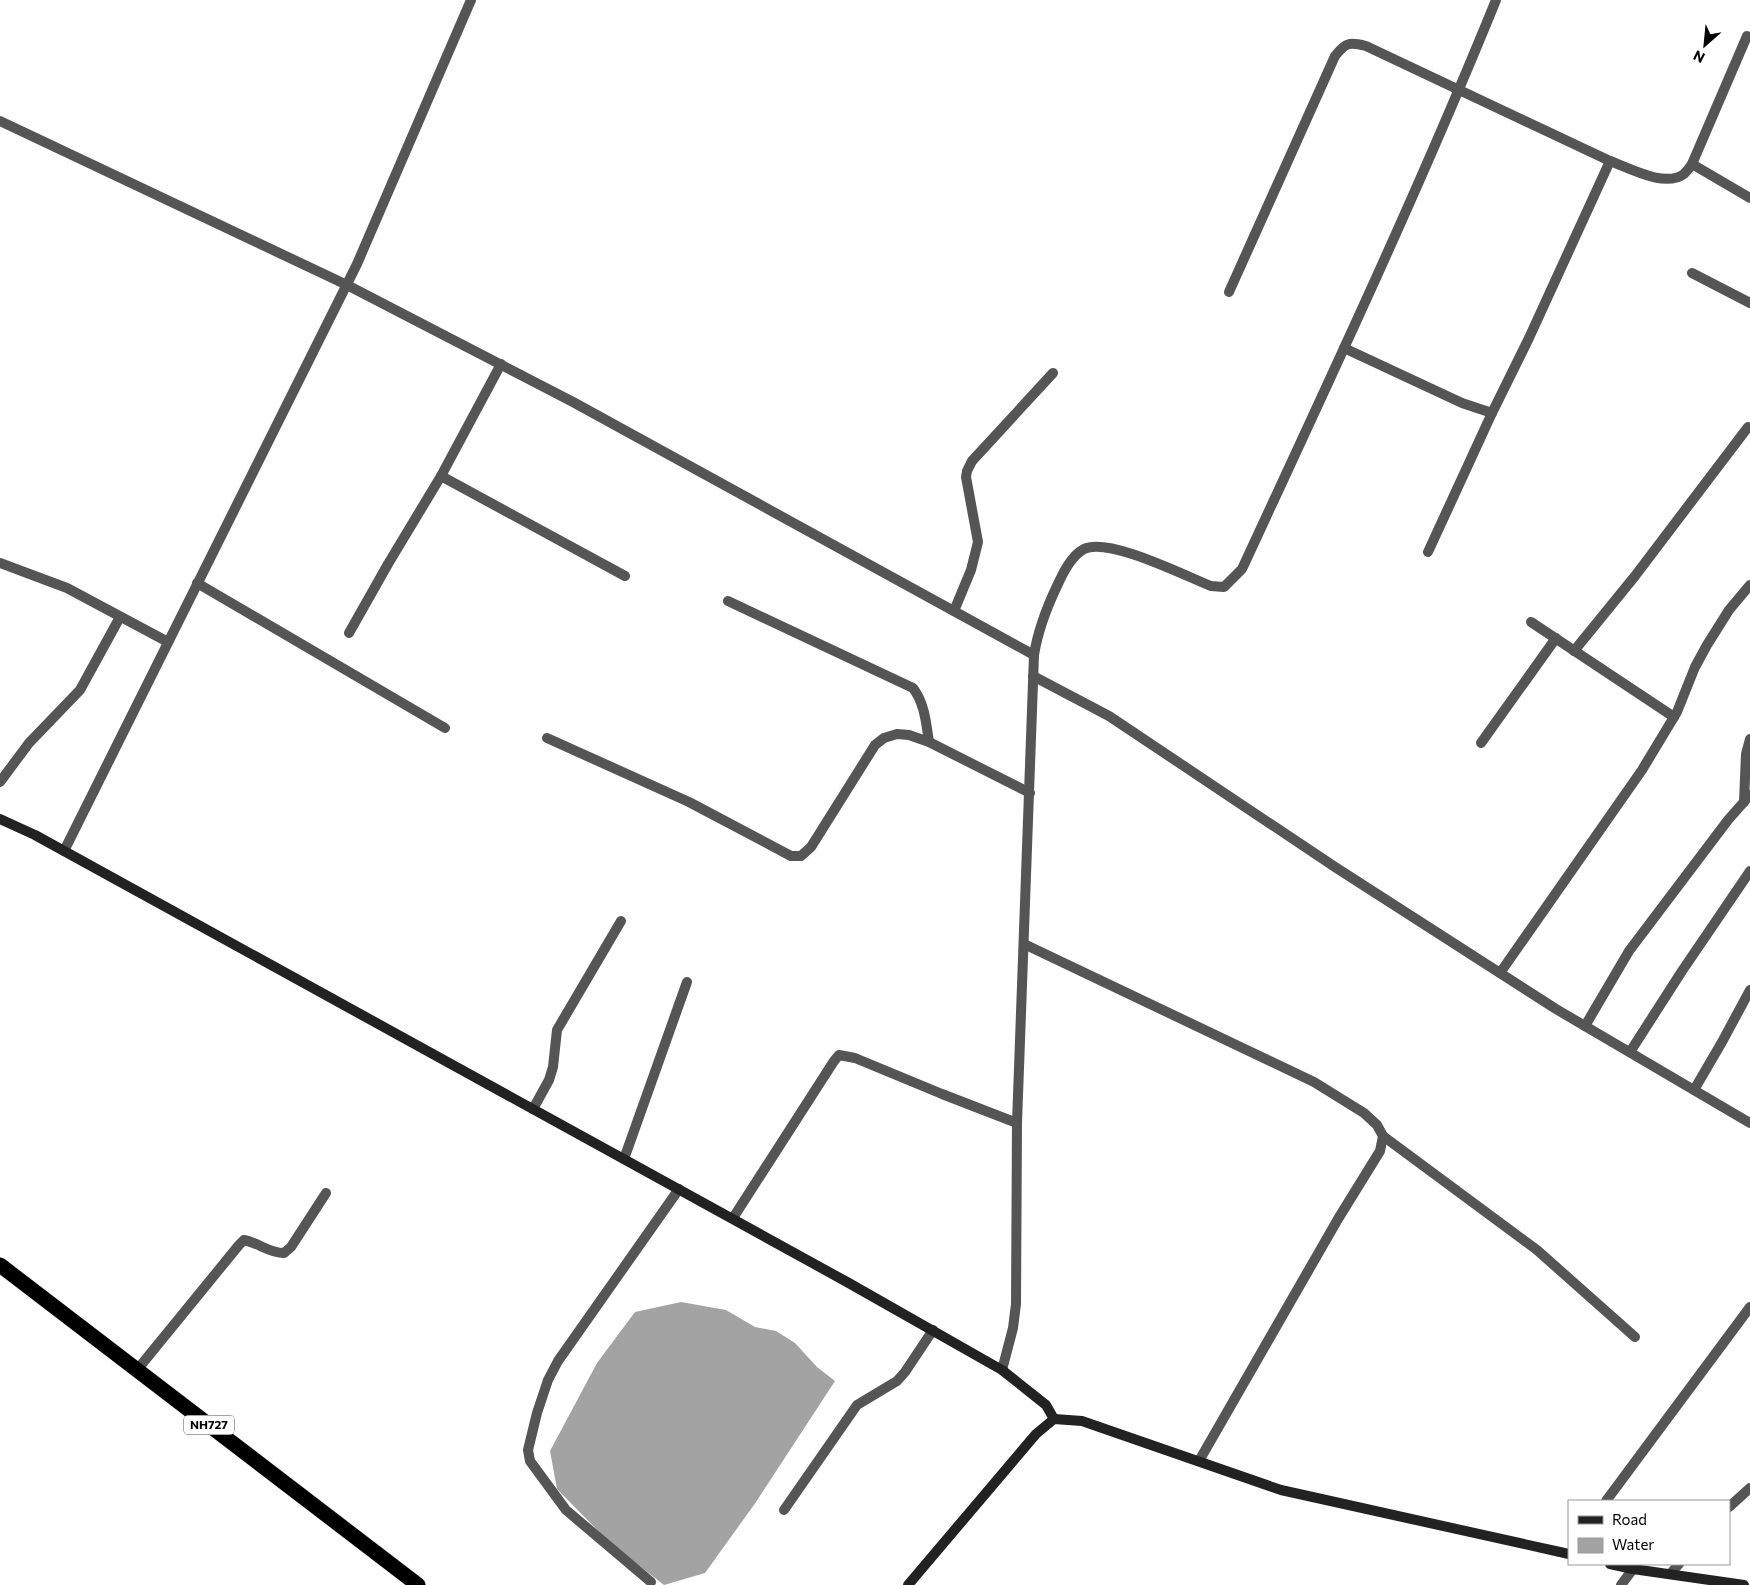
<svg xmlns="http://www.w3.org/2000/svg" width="1750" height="1585" font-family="Commissioner,sans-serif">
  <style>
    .water { fill: #a3a3a3 }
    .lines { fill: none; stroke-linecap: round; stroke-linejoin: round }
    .highway-casing { stroke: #dbdbdb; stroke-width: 16 }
    .lane { stroke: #555; stroke-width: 10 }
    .street { stroke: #555; stroke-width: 10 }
    .secondary { stroke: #222; stroke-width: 10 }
    .highway { stroke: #000; stroke-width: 15 }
    .labels { text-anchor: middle; stroke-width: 4.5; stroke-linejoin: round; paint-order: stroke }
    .shield { fill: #fff; stroke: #4c4c4c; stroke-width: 1 }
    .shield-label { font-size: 12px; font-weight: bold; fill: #000 }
  </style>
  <rect width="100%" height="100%" fill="#fff"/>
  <polygon class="water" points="681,1302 726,1310 755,1327 776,1331 795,1343 817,1367 835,1381 756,1502 705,1573 664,1585 609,1542 557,1489 550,1451 597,1363 635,1312"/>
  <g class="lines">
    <g class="highway-casing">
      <polyline id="highway" points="0,1265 418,1585"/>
    </g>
    <g class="lane">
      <polyline points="441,476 625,576"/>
      <path d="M 728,601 L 913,688 C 925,704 926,723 929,742"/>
      <polyline points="349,633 388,564 441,476 501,364"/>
      <polyline points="547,738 689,802 791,856 801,856 811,847 875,745 884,738 897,734 909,735 929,742 1030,793"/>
      <polyline points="1024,944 1314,1082 1364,1113 1377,1125 1383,1136 1380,1151 1338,1219 1199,1461"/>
      <polyline points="1383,1136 1537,1250 1635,1337"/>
    </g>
    <g class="street">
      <polyline points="0,121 347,285 573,402 1034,655"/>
      <polyline points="1692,164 1750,198"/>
      <polyline points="1692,273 1750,303"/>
      <path d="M 1229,292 L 1335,56 C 1346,42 1350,42 1366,46 L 1610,161 C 1629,168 1665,188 1684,174 C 1687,171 1690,167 1692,164 L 1747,36"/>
      <polyline points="1344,348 1462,403 1492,413 1529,338 1610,161"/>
      <polyline points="1428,552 1492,413"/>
      <polyline points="0,563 67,588 168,642"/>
      <polyline points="197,583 445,728"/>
      <polyline points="954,611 971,570 978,542 966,477 967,471 972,461 1053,373"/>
      <polyline points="1531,622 1674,717"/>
      <polyline points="1574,651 1635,576 1748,427"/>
      <polyline points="1033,676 1109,716 1335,867 1556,1009 1750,1123"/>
      <polyline points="1481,743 1556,638"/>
      <polyline points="0,782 29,743 80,690 120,617"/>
      <polyline points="1744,802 1746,754 1750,739"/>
      <polyline points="64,851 357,264 471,0"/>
      <polyline points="1500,973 1642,770 1677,712 1695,667 1707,645 1729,610 1750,585"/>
      <polyline points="1585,1026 1629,951 1728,820 1750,795"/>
      <polyline points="1630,1052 1682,971 1750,871"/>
      <polyline points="1694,1090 1722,1042 1750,990"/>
      <polyline points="533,1109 549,1080 553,1067 557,1030 621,921"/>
      <polyline points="624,1159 687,982"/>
      <polyline points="733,1218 834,1061 839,1055 855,1058 942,1094 1017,1123"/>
      <path d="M 137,1370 L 239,1245 L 244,1240 C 259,1243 269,1253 284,1253 L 291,1247 L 326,1193"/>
      <path d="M 1002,1370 L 1013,1328 L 1016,1304 L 1017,1123 L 1034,655 C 1038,630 1046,609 1057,586 C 1063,573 1071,556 1084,549 C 1109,537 1185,576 1211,586 L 1224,587 L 1242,569 C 1329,381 1418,192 1496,0"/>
      <polyline points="1606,1501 1750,1307"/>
      <polyline points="1729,1507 1750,1488"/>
      <polyline points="784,1510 857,1405 897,1381 905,1372 933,1330"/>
      <polyline points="1670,1574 1679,1564"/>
      <polyline points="651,1582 566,1510 530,1461 528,1450 537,1413 548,1380 558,1361 679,1189"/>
      <polyline points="1621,1585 1633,1569"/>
    </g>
    <g class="secondary">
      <polyline points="0,819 35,835 847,1282 1002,1370 1046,1405 1054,1419"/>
      <polyline points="1610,1564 1633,1569 1744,1585"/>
      <polyline points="908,1585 1036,1434 1054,1419 1082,1421 1281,1490 1569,1554"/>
    </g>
    <use href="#highway" class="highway"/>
  </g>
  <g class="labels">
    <rect class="shield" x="184" y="1415.5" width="50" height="19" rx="4"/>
    <g class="shield-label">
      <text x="209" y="1429">NH727</text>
    </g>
  </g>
  <rect x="1568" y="1500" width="162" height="65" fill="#ffffff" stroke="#999999"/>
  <rect x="1578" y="1516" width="25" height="8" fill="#222222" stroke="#999999"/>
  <text x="1612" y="1525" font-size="15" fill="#000000">Road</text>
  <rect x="1578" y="1538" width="25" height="15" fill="#a3a3a3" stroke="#999999"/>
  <text x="1612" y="1550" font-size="15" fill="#000000">Water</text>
  <g transform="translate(1705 45) rotate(207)" stroke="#ffffff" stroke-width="4" paint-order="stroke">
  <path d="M0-4L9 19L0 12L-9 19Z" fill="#000000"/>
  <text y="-8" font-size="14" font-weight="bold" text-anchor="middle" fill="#000000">N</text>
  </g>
</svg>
